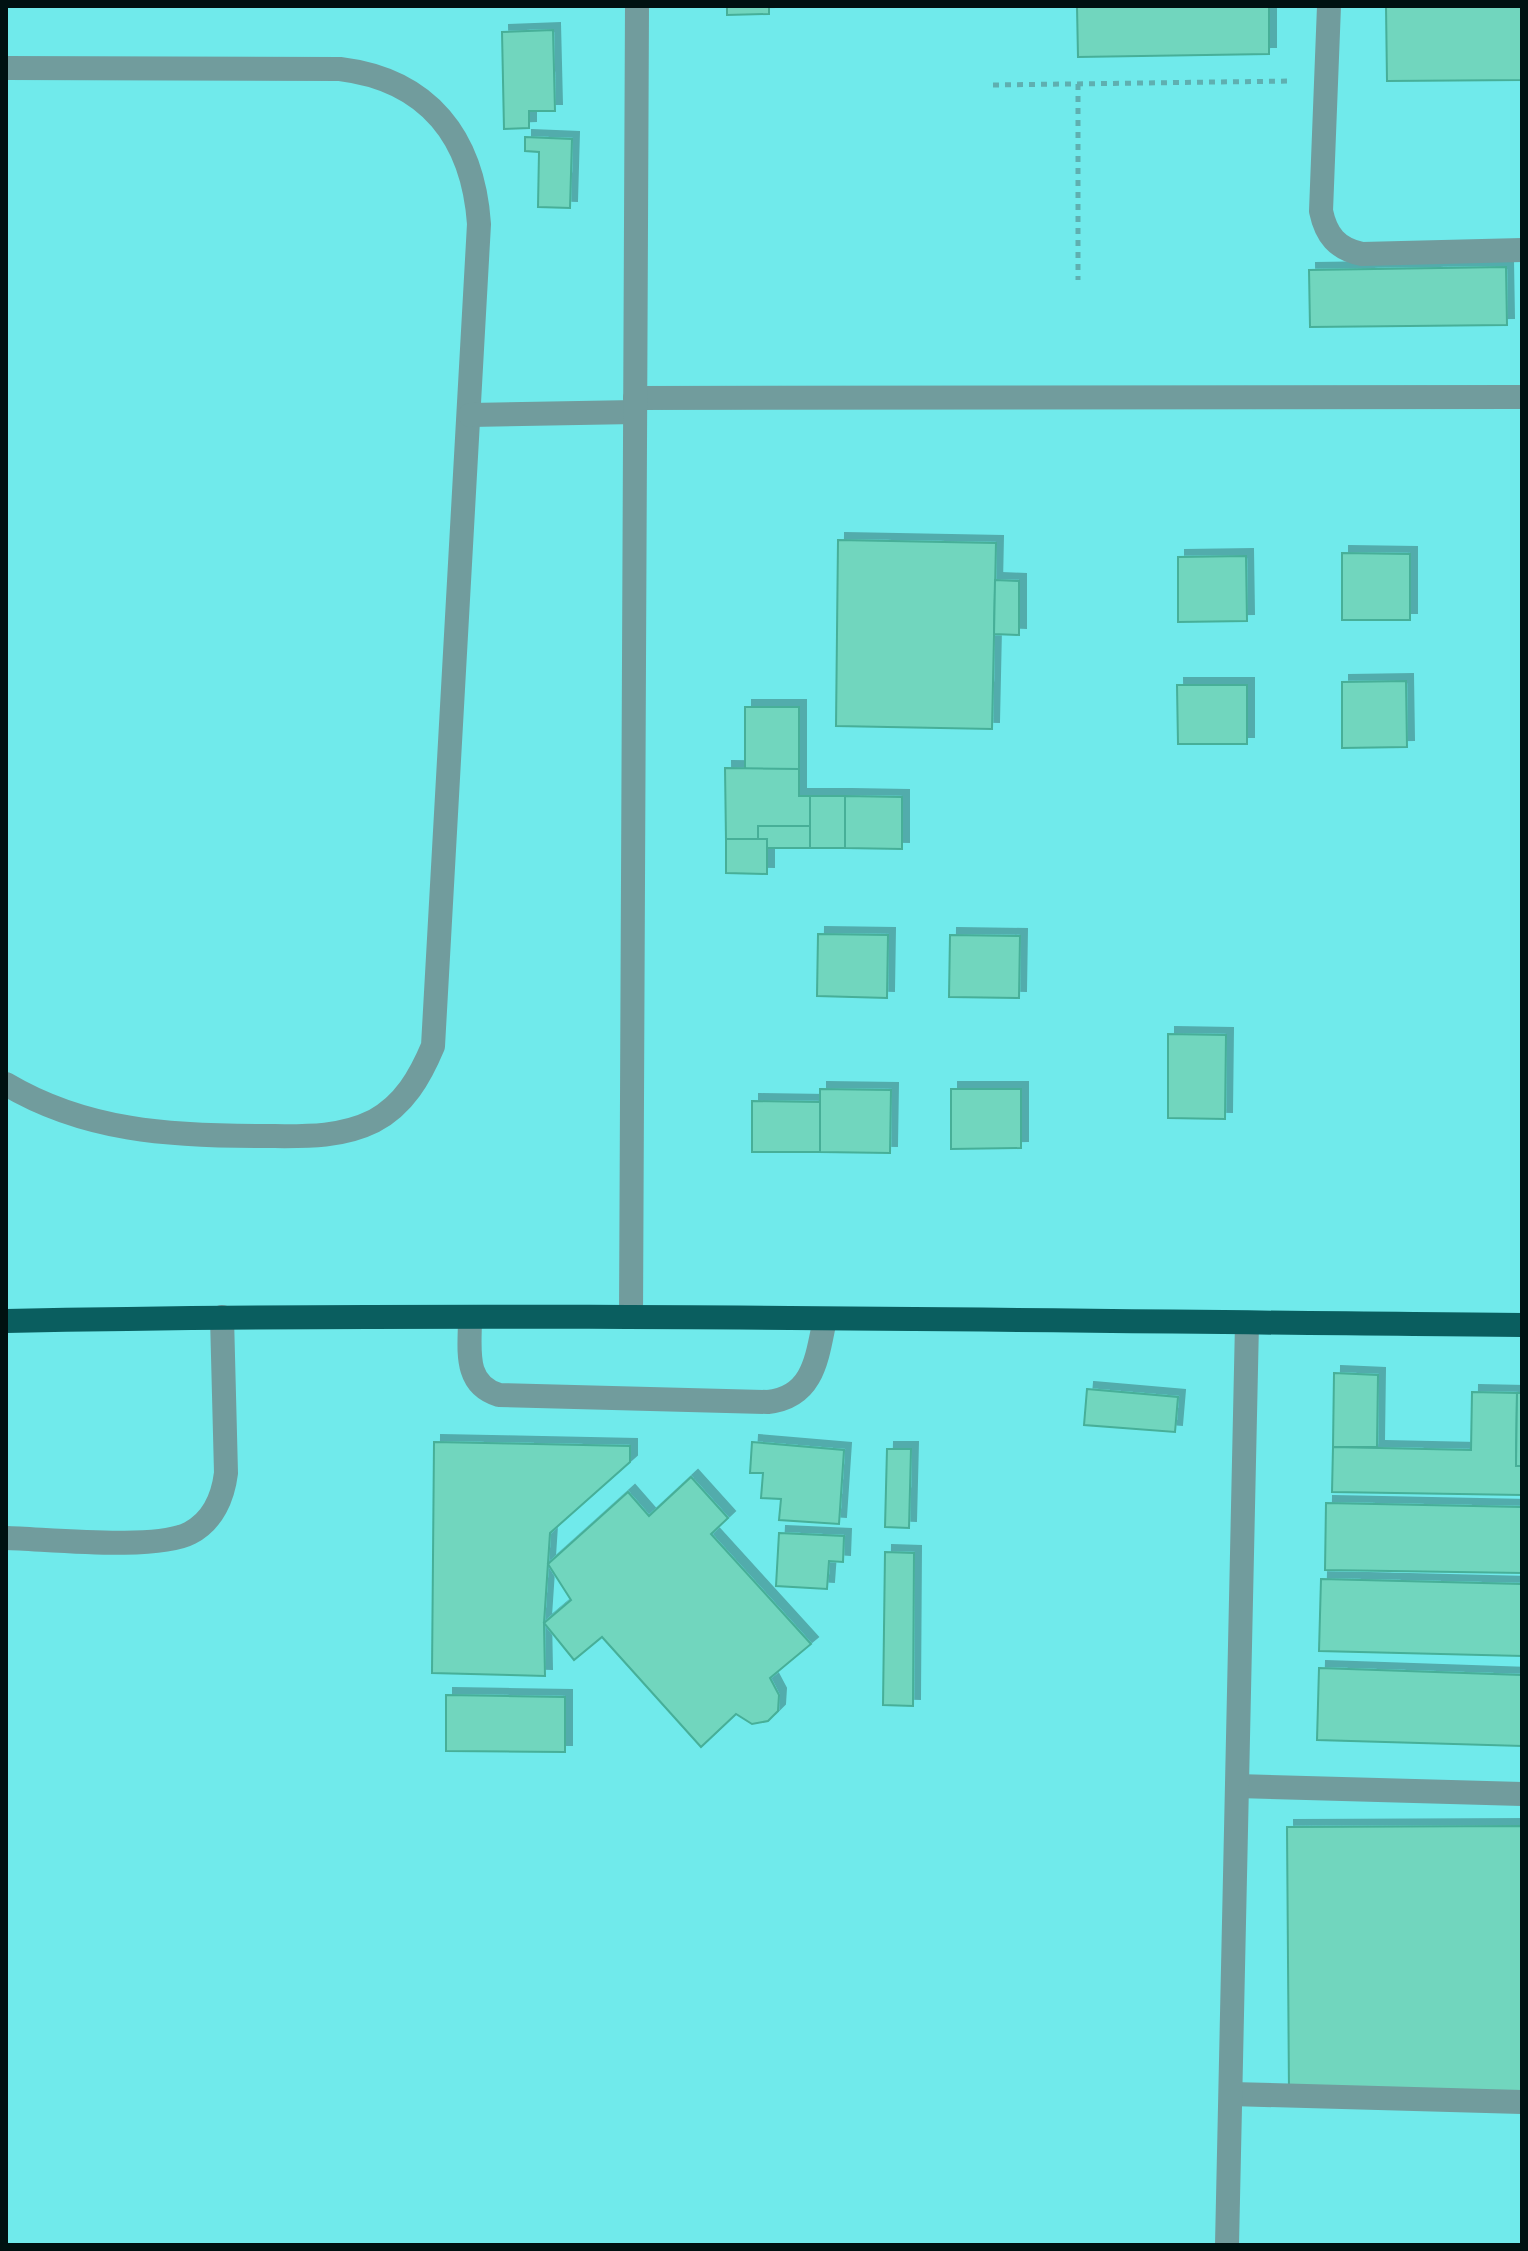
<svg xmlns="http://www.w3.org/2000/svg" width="1528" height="2251" font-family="'Golos Text',sans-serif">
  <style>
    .built { fill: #70eaeb }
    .building { fill: #71d6be; stroke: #47af98; stroke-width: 2; filter: url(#shadow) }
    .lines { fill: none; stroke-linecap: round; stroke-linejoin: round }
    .path { stroke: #5fafb0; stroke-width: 5; stroke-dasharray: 6 6; stroke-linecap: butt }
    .minor { stroke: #719c9d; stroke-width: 24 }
    .major { stroke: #0a5e5f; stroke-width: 24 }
  </style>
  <defs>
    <filter id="shadow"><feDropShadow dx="7" dy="-7" stdDeviation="0" flood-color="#0004"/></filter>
  </defs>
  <rect width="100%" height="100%" fill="#8af8f9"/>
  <rect class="built" x="6" y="6" width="1516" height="2239"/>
  <g class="building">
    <polygon points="727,6 769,6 769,14 727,15"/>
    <polygon points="1077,6 1269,6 1269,54 1078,57"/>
    <polygon points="1386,6 1522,6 1522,80 1387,81"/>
    <polygon points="553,30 555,111 529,111 529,128 504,129 502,32"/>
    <polygon points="525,137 572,139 570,208 538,207 539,152 525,151"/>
    <polygon points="1506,267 1507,325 1310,327 1309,270"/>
    <polygon points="838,540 996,543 992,729 836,726"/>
    <polygon points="1342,553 1410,554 1410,620 1342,620"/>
    <polygon points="1246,556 1247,621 1178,622 1178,557"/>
    <polygon points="995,580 1019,581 1019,635 994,634"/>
    <polygon points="1406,681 1407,747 1342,748 1342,682"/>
    <polygon points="1177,685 1247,685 1247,744 1178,744"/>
    <rect x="745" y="707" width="54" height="62"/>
    <polygon points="725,768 799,769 799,796 810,796 810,826 758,826 758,839 726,839"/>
    <rect x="810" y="796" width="35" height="52"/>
    <polygon points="845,796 902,797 902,849 845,848"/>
    <polygon points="758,826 810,826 810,848 766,848 767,839 758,839"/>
    <polygon points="726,839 767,839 767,874 726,873"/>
    <polygon points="818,934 888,935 887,998 817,996"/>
    <polygon points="950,935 1020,936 1019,998 949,997"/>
    <polygon points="1168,1034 1226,1035 1225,1119 1168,1118"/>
    <polygon points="820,1089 891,1090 890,1153 820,1152"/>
    <polygon points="951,1089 1021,1089 1021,1148 951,1149"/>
    <polygon points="752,1101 820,1102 820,1152 752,1152"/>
    <polygon points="1334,1373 1378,1375 1377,1447 1333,1447"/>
    <polygon points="1087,1389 1178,1397 1175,1432 1084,1425"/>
    <polygon points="1472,1392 1517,1393 1516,1466 1522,1466 1522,1495 1332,1492 1333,1447 1471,1450"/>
    <polygon points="1517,1393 1522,1393 1522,1466 1516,1466"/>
    <polygon points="434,1442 630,1446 630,1462 550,1533 544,1623 545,1676 432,1673"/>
    <polygon points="752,1442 844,1450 839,1524 779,1520 781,1499 761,1498 763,1473 750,1473"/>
    <polygon points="887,1449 911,1449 909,1528 885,1527"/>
    <polygon points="691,1477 728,1518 711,1534 811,1644 770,1678 779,1695 778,1711 768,1721 752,1724 736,1714 701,1747 602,1637 574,1660 544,1623 571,1600 548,1564 628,1492 649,1516"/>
    <polygon points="1326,1503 1522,1507 1522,1573 1325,1570"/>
    <polygon points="779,1533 844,1536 843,1562 829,1561 827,1589 776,1586"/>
    <polygon points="885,1552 914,1553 913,1706 883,1705"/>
    <polygon points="1321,1579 1522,1584 1522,1656 1319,1651"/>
    <polygon points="1319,1668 1522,1675 1522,1746 1317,1740"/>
    <polygon points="446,1695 565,1697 565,1752 446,1751"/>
    <polygon points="1522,1826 1522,2094 1289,2094 1287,1827"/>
  </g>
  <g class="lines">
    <g class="path">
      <polyline points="1078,84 1078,280"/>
      <polyline points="993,85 1292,81"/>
    </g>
    <g class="minor">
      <path d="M 1329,6 L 1321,211 C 1326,235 1337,249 1362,254 L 1522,250"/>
      <path d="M 6,68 L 340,69 C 429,80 473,138 479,224 L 433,1046 C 420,1077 404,1105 374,1121 C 338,1139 299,1136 260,1136 C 171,1136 85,1131 6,1084"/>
      <polyline points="635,398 1522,397"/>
      <polyline points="470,415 635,412"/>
      <polyline points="631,1317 637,6"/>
      <path d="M 470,1318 C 470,1349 463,1384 499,1395 L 768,1402 C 814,1397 817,1357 825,1319"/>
      <path d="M 6,1538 C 48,1539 156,1551 190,1533 C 213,1521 223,1497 226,1473 L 222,1317"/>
      <polyline points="1237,1786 1522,1794"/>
      <polyline points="1231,2094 1522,2102"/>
      <polyline points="1227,2245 1247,1323"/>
    </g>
    <path class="major" d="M 6,1321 C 511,1311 1017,1321 1522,1325"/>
  </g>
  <rect width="1528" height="2251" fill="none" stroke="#001111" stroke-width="16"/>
</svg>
